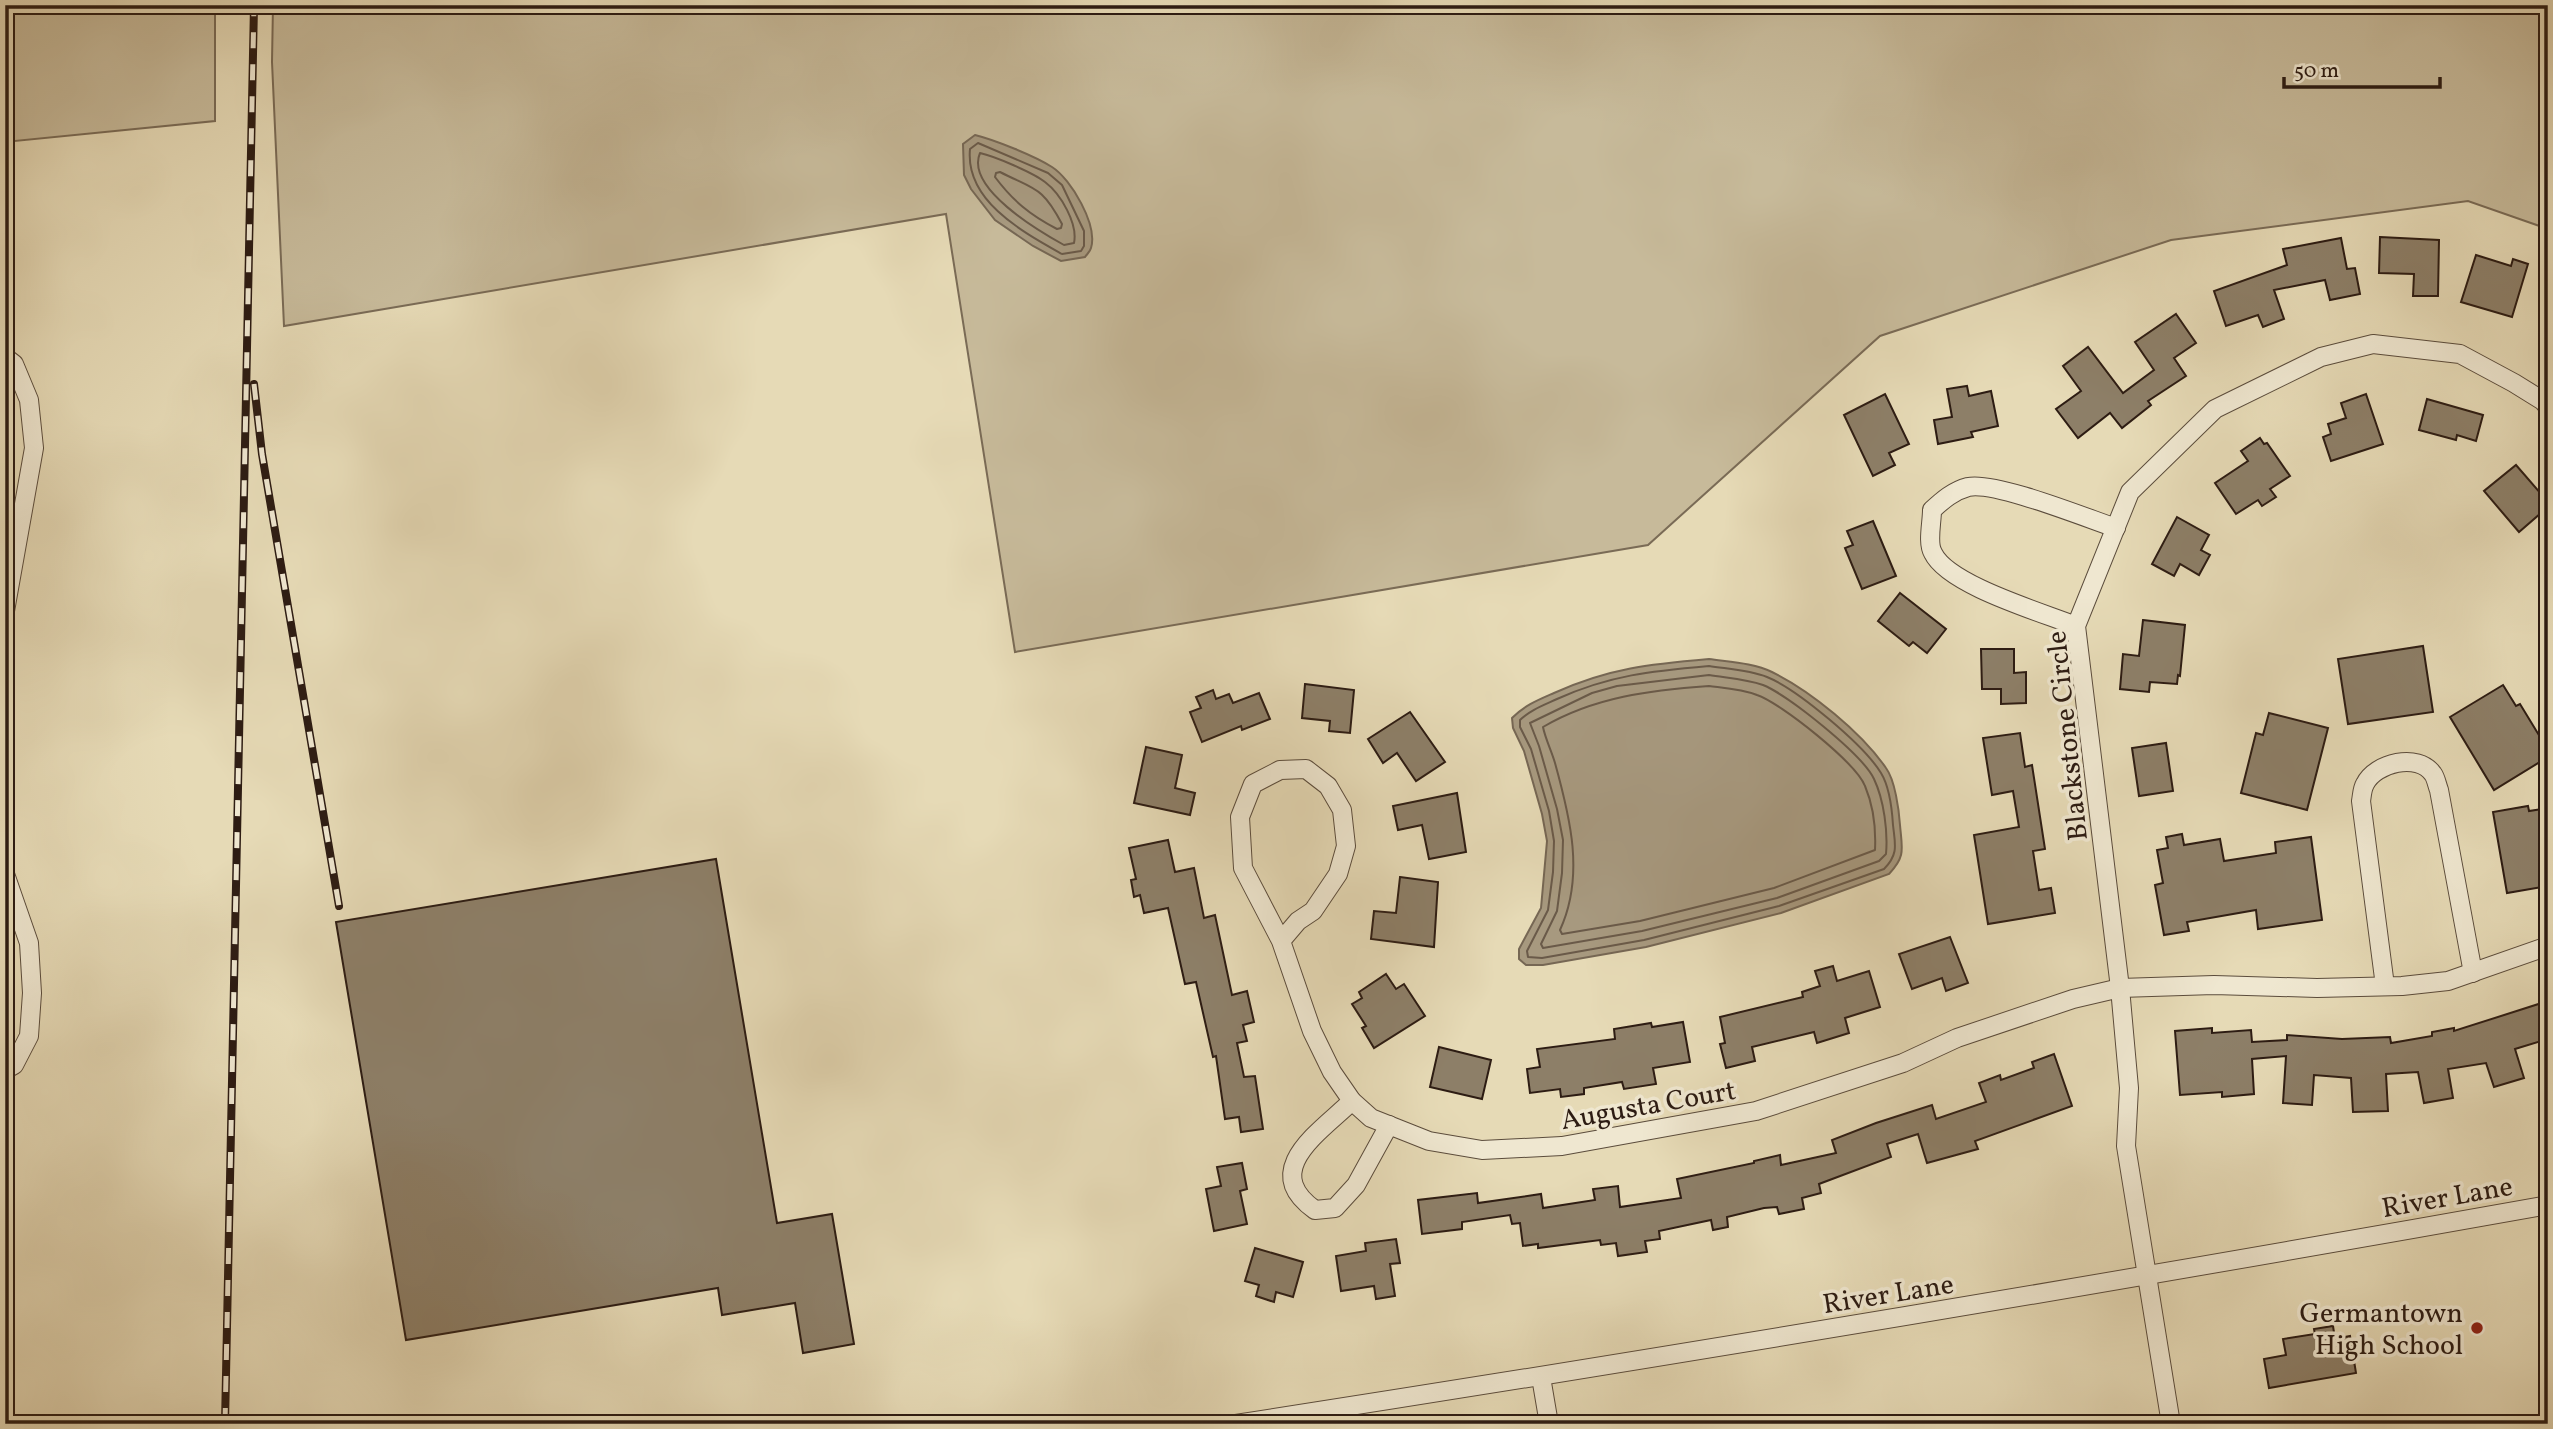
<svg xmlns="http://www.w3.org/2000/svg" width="2553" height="1429" font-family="Vollkorn,serif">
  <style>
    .green { fill: #c7ba9a; stroke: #7a6b56; stroke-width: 2 }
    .water { fill: #a7997f; stroke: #766754; stroke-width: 2 }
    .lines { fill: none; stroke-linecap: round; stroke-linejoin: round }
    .shore { stroke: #6a5a49; stroke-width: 2 }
    .building { fill: #8d7f68; stroke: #2d1c13; stroke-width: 2 }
    .street-casing { stroke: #5b4c3c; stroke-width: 20 }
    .street { stroke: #efe7d0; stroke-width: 18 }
    .rail-casing { stroke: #2d1c13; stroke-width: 8 }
    .rail { stroke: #efe7d0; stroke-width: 5; stroke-dasharray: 16; stroke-linecap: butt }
    .poi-dot { fill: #8f2418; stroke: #efe7d0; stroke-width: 2.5 }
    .labels { text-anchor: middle; stroke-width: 7; stroke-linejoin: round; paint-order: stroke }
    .street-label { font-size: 28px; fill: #2d1c13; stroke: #efe7d0 }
    .poi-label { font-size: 28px; fill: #2d1c13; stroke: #efe7d0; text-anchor: end }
  </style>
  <rect width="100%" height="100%" fill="#e6dab6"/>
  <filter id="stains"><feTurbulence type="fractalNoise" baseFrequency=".00286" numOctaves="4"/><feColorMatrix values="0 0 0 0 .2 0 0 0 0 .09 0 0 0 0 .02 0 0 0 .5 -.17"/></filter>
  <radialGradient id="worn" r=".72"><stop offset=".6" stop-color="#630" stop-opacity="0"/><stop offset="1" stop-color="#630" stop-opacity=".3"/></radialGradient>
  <g class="green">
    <polygon points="5,5 215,5 215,121 5,142"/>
    <polygon points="273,5 2548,5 2548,229 2468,201 2171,240 1880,336 1648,545 1015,652 946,214 284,326 272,62"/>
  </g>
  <g class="water">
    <path d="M 975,135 C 995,140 1035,156 1052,167 C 1071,179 1098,225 1091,248 C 1090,252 1087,254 1085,257 L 1061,261 L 1033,246 L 995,220 L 971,189 L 964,175 L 963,144 Z"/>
    <path d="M 1709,659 C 1730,662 1754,663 1772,672 C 1811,691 1862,733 1886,768 C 1895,780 1899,810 1900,825 C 1902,849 1906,856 1889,874 L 1781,913 L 1646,947 L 1543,965 L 1526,965 L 1519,959 L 1519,949 L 1541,908 L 1547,841 L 1542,814 L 1524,751 L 1513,728 L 1512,718 C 1525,705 1538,700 1554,693 C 1609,668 1651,664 1709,659 Z"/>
  </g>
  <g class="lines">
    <g class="shore">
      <path d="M 978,143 L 1048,173 L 1062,185 L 1084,231 L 1084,246 L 1081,251 L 1062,254 C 1023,232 965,201 970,149 Z"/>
      <path d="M 980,153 C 994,156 1034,173 1045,182 C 1061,194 1078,224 1074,243 L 1064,245 C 1039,231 965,188 980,153 Z"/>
      <path d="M 1000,172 C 1035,190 1042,186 1062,224 L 1061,228 L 1057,229 C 1030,215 1013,201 995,177 L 996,173 Z"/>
      <path d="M 1709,666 C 1728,669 1749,670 1767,677 C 1797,689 1864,745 1881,773 C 1889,786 1892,809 1893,825 C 1895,844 1899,854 1884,869 L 1779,906 L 1644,940 L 1542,958 L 1528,957 L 1527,951 L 1548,910 L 1553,872 L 1554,841 L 1549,811 L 1531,749 L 1520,727 L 1520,720 C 1530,710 1544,705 1557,699 C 1610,675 1652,671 1709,666 Z"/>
      <path d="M 1709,675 C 1727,678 1746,679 1763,685 C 1788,695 1863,755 1874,779 C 1884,800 1888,832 1886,854 L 1879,861 L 1777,898 L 1642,931 L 1543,948 L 1541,944 L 1557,911 L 1562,873 L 1563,840 L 1557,809 L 1539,746 L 1530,723 L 1592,693 L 1617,686 Z"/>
      <path d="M 1709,686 C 1725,688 1742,689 1757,695 C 1781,703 1856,763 1865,786 C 1873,805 1876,829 1875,850 L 1774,888 L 1640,921 L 1562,934 L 1560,930 C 1585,876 1570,817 1555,763 C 1552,752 1545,738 1543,727 C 1594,697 1651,690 1709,686 Z"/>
    </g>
  </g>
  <g class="building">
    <polygon points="2380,237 2439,240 2438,296 2413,296 2414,274 2379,273"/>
    <polygon points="2341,238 2347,269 2355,268 2360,294 2330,300 2325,280 2274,290 2284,319 2263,327 2258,315 2226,326 2214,291 2287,265 2283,249"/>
    <polygon points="2476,255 2511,266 2513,259 2528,264 2512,317 2461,302"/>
    <polygon points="2176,314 2196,343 2174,358 2186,376 2148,401 2151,405 2122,428 2110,413 2078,438 2056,409 2081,391 2063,366 2088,347 2123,393 2154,370 2135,342"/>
    <polygon points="1967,386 1969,396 1991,391 1998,426 1971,432 1973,437 1938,444 1934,420 1952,417 1947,389"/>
    <polygon points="1885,394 1909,444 1889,453 1895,465 1873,476 1844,415"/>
    <polygon points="2366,394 2383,444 2331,461 2323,437 2331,434 2328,424 2346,418 2341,403"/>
    <polygon points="2427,399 2483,415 2476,441 2457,435 2456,440 2419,430"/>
    <polygon points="2260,438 2264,444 2267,443 2290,476 2270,489 2276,497 2262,506 2258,500 2236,514 2215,483 2248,461 2241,451"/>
    <polygon points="2516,465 2548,502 2548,507 2519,532 2484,491"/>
    <polygon points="2177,517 2209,535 2201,550 2210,555 2199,575 2180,564 2174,576 2152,564"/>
    <polygon points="1873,521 1896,576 1862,589 1845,548 1853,545 1847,531"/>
    <polygon points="1900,593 1946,629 1927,653 1913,642 1909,646 1878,621"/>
    <polygon points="2143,620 2185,625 2180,676 2178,675 2177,684 2150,682 2149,692 2120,689 2123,654 2139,656"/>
    <polygon points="2423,646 2433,712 2348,724 2338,659"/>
    <polygon points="1981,649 2014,649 2014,673 2026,672 2026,703 2001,704 2001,689 1982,689"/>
    <polygon points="1305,684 1354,690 1350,733 1329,731 1330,721 1302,718"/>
    <polygon points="2503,685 2516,706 2520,704 2548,750 2548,757 2494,790 2450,717"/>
    <polygon points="1213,690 1216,699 1229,694 1233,703 1259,693 1270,719 1242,730 1241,726 1202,742 1190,712 1201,708 1196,697"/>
    <polygon points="1410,712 1445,762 1416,781 1397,753 1383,763 1368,739"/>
    <polygon points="2269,713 2328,728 2307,810 2241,793 2256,733 2263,735"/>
    <polygon points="2020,733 2025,767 2032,765 2045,849 2033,851 2039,890 2051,888 2055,913 1988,924 1974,835 2019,827 2013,791 1992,795 1983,738"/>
    <polygon points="2166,743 2173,791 2139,796 2132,748"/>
    <polygon points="1146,747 1182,755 1175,788 1195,793 1190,815 1134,803"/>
    <polygon points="1457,793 1466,852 1429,859 1422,825 1398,830 1393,806"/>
    <polygon points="2528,806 2529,811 2548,808 2548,886 2507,893 2493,812"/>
    <polygon points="2182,834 2184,845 2220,839 2224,861 2276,853 2275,842 2311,837 2322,920 2258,929 2256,910 2187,922 2189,931 2164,935 2155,885 2163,883 2157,850 2168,848 2166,837"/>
    <polygon points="1168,840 1175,872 1194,868 1204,918 1215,915 1232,995 1247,991 1254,1022 1243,1025 1247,1041 1237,1043 1244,1077 1255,1076 1263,1129 1241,1132 1239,1117 1225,1119 1216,1056 1213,1057 1196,982 1185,984 1168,908 1144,913 1140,895 1134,897 1131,880 1136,879 1129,848"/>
    <polygon points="716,859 777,1223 832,1214 854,1344 803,1353 795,1303 722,1315 718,1288 406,1340 336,922"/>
    <polygon points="1400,877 1438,882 1434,947 1371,939 1374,911 1396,913"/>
    <polygon points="1950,937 1968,983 1946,991 1942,978 1912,989 1899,954"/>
    <polygon points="1833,966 1837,981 1869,971 1880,1007 1845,1018 1849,1033 1817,1043 1814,1032 1752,1047 1755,1061 1726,1068 1720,1044 1725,1043 1720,1017 1803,997 1802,992 1820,986 1815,971"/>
    <polygon points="1386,974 1396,989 1404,984 1425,1016 1374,1048 1362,1028 1366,1026 1352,1004 1362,998 1359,992"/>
    <polygon points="2548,1001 2548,1039 2515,1049 2524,1078 2494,1087 2486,1063 2448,1069 2453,1098 2424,1103 2418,1072 2386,1074 2388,1111 2353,1112 2351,1078 2314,1075 2312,1105 2283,1103 2286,1056 2252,1059 2254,1094 2222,1097 2222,1092 2180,1095 2175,1031 2212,1028 2212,1033 2251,1030 2252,1042 2287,1040 2287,1035 2342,1039 2390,1037 2391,1043 2432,1036 2432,1032 2454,1028 2454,1031"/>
    <polygon points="1683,1022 1690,1062 1653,1068 1656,1084 1624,1089 1622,1082 1584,1088 1584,1094 1561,1097 1560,1089 1530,1093 1527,1069 1540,1067 1537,1049 1615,1039 1614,1029 1651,1023 1652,1027"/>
    <polygon points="1439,1047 1491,1060 1482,1099 1430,1087"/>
    <polygon points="2054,1054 2072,1106 1975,1141 1978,1149 1927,1163 1918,1134 1887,1144 1891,1157 1819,1184 1821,1193 1802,1198 1804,1209 1779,1214 1777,1207 1764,1208 1727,1217 1728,1227 1713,1230 1711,1220 1659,1231 1660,1239 1645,1241 1647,1252 1618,1256 1616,1243 1601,1245 1600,1240 1538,1248 1538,1244 1523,1246 1520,1223 1512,1224 1510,1215 1462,1222 1462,1229 1422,1234 1418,1200 1477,1193 1478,1203 1541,1194 1543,1208 1595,1200 1593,1189 1618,1186 1620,1207 1681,1198 1677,1179 1754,1163 1754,1161 1780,1155 1781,1165 1836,1153 1832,1140 1876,1123 1932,1105 1936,1119 1986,1102 1979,1083 2000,1075 2001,1080 2034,1068 2032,1062"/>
    <polygon points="1242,1163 1247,1189 1240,1191 1247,1224 1214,1231 1206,1189 1221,1186 1217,1167"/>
    <polygon points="1396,1239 1400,1263 1390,1264 1395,1296 1376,1299 1374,1286 1341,1291 1336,1256 1366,1251 1365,1243"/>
    <polygon points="1255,1248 1303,1262 1293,1297 1276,1292 1274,1302 1256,1296 1259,1285 1245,1281"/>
    <polygon points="2333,1326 2335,1339 2350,1336 2356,1373 2269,1388 2264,1359 2286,1355 2283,1339 2315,1334 2314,1329"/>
  </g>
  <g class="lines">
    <g class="street-casing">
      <g id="street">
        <polyline points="5,357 14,364 29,400 34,448 5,611"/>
        <path d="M 2076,626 C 2041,612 1948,585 1933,553 C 1927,543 1932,523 1932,510 C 1943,500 1953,491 1968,487 C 1995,481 2086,518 2116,528"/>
        <polyline points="5,874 29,943 32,993 29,1036 14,1065 5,1070"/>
        <polyline points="1281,941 1298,921 1313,911 1338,874 1346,846 1342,810 1328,786 1306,769 1280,770 1253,784 1240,817 1243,868 1281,941 1312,1031 1332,1072 1352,1101 1371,1118 1429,1141 1482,1150 1562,1146 1756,1111 1903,1063 1957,1038 2073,999 2120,988 2214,985 2317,988 2402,986 2448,981 2548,946"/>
        <path d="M 2385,986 L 2361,801 C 2362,796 2362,789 2365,784 C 2375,763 2418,752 2433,774 C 2436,778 2437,785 2439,790 L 2473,973"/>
        <path d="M 1352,1101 C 1320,1132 1259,1170 1315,1210 L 1335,1208 L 1356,1185 L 1389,1125"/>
        <polyline points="1541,1377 1549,1424"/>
        <path d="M 1236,1424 C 1674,1356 2111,1283 2548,1205"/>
        <polyline points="2171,1424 2126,1146 2129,1088 2120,988 2076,626 2130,492 2215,409 2321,357 2373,344 2460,354 2514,383 2543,401 2548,407"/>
      </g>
    </g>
    <use href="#street" class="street"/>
    <g class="rail-casing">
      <g id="rail">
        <polyline points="254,384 262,454 339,906"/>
        <polyline points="225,1424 254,5"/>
      </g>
    </g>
    <use href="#rail" class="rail"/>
  </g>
  <circle class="poi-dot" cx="2477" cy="1328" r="7"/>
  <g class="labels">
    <g class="street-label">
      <text transform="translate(2066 736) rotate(-96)" y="10">Blackstone Circle</text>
      <text transform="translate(1648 1104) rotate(-10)" y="10">Augusta Court</text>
      <text transform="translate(2447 1196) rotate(-10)" y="10">River Lane</text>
      <text transform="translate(1888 1293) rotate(-9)" y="10">River Lane</text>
    </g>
    <g class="poi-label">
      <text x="2463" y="1322">Germantown<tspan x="2463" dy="32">High School</tspan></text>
    </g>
  </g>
  <rect width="2553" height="1429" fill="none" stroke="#e6dab6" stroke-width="28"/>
  <rect x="7" y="7" width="2539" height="1415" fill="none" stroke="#2d1c13" stroke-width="3.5"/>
  <rect x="14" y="14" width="2525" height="1401" fill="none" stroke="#2d1c13" stroke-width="2"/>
  <path d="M2284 77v10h156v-10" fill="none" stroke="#2d1c13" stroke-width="3.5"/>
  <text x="2294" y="77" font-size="21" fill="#2d1c13" stroke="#efe7d0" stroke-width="5" paint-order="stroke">50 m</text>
  <rect width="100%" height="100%" filter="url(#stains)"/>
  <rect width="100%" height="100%" fill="url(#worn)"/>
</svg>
